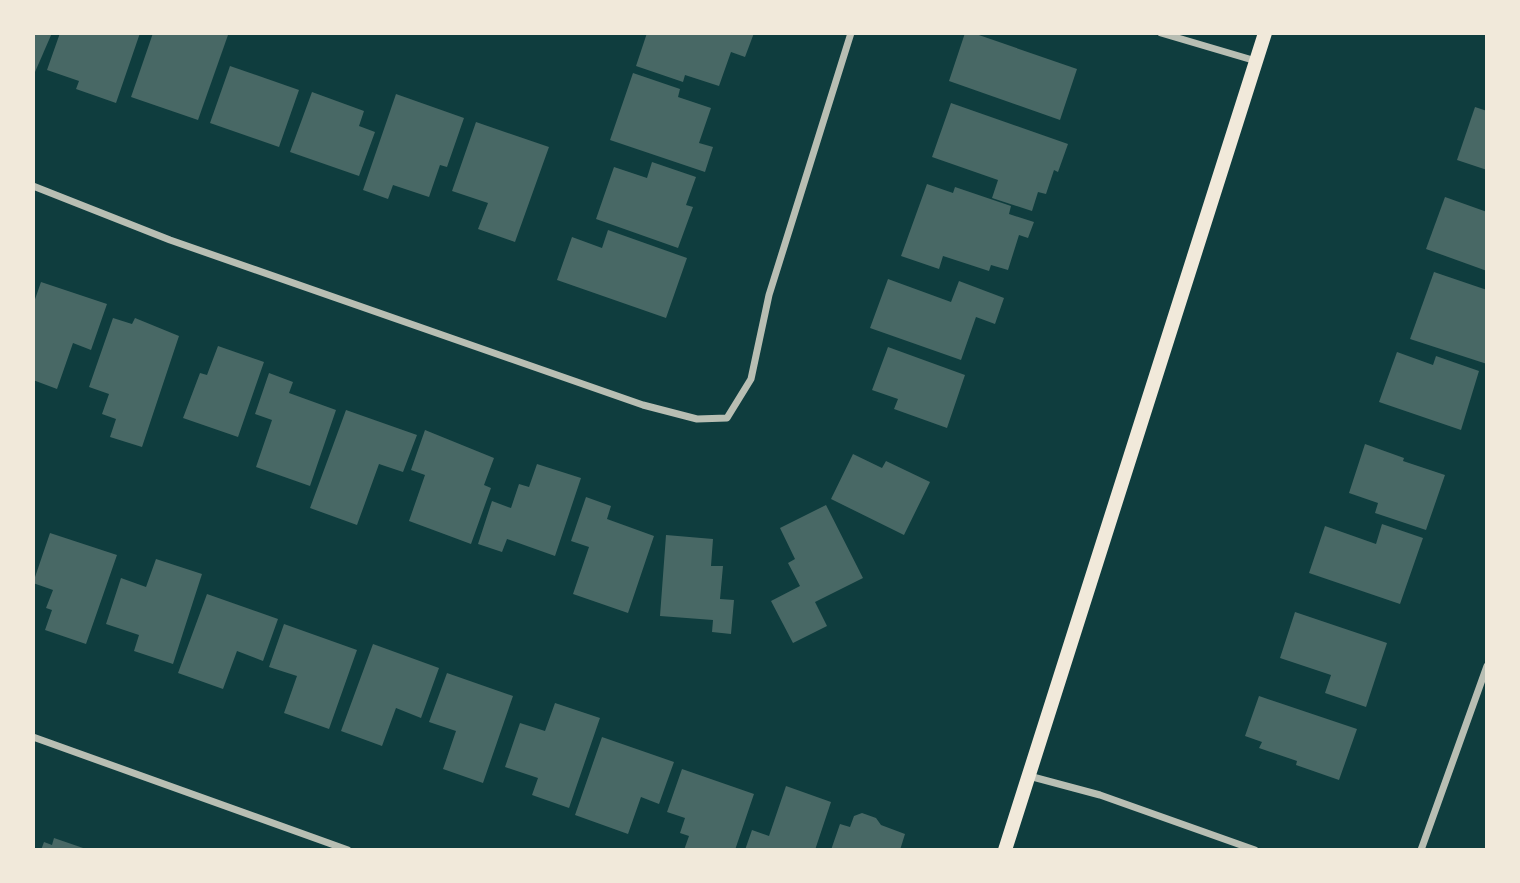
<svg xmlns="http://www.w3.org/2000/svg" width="1520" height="883" font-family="Barlow,sans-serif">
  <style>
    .building { fill: #486865 }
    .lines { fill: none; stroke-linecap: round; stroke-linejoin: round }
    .minor { stroke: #b8beb3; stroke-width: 7 }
    .secondary { stroke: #f1e9da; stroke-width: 14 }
  </style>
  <rect width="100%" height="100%" fill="#0f3d3e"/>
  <g class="building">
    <polygon points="33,33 52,33 35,72 33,71"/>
    <polygon points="60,33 140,33 116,103 76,89 79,81 47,70"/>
    <polygon points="153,33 228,35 198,120 131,97"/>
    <polygon points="647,33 754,33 745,57 731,52 719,86 685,75 683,82 636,66"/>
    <polygon points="965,33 973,33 1077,69 1060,120 949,81"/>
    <polygon points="230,66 299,90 279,147 210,123"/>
    <polygon points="633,73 680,89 678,97 711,108 699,143 713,147 705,172 610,140"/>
    <polygon points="312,92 364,111 359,126 375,132 359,176 290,152"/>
    <polygon points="396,94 464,118 447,167 440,165 429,197 393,185 388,199 363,190"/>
    <polygon points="951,103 1068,144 1058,172 1054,170 1046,194 1038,192 1032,211 992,198 998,180 932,157"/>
    <polygon points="1475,107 1487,111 1487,170 1457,160"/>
    <polygon points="476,122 549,147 515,242 478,229 488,203 452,191"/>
    <polygon points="652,162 696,177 686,205 693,207 678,248 596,219 614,167 647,178"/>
    <polygon points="927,184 953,193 955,187 1011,206 1009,214 1034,222 1028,238 1019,235 1008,270 991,265 989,271 943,256 939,269 901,256"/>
    <polygon points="1445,197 1487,212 1487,271 1426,249"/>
    <polygon points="608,230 687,258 666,318 557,280 572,237 602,248"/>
    <polygon points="1434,272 1487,290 1487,364 1410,339"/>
    <polygon points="888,279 951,302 959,281 1004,298 995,324 976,317 961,360 870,328"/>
    <polygon points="41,282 107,304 91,350 73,343 57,389 33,380 33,305"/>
    <polygon points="113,318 132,324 135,318 179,336 142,447 110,437 116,419 102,414 109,394 89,387"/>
    <polygon points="218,346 264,362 238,437 183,418 200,373 207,375"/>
    <polygon points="888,347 965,375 947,428 894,409 898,399 872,390"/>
    <polygon points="1397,352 1433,365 1436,356 1479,371 1461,430 1379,402"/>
    <polygon points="269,373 293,382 289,393 336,410 310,486 256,467 272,420 255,414"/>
    <polygon points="346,410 417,435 403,472 379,464 357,525 310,508"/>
    <polygon points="425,430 494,458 484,485 491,488 471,544 409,521 425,475 411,470"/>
    <polygon points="1365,444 1404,458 1403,461 1445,475 1426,530 1375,513 1378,503 1349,493"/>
    <polygon points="853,454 882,468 886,461 930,482 904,535 831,499"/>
    <polygon points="537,464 581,478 555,556 507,539 502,552 478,544 492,501 511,508 519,484 529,487"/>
    <polygon points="586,497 611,506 607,519 654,536 628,613 573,594 589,547 571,541"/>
    <polygon points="826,505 863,578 815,602 827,626 793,643 771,601 800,586 788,563 795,559 780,528"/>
    <polygon points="1382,524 1423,538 1400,604 1309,573 1325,526 1376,544"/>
    <polygon points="50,533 117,555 86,644 45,630 52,610 46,608 53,590 33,583"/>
    <polygon points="666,535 713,539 711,566 723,566 720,599 734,600 731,634 712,632 713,620 660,616"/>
    <polygon points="156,559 202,574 173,664 134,651 139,635 106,624 121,578 146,587"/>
    <polygon points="207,594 278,619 263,661 237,651 223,689 178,673"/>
    <polygon points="1295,612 1387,643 1366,707 1325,693 1331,675 1280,658"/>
    <polygon points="284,624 357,650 329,729 284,713 297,676 269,667"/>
    <polygon points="373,644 439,668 421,718 396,708 382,746 341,731"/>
    <polygon points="447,673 513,696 483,783 443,769 456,731 429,722"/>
    <polygon points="1259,696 1357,729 1339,780 1296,765 1297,761 1259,748 1262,742 1245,736"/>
    <polygon points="555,703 600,718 569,808 532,795 538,778 505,767 520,723 545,731"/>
    <polygon points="602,737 674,762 659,804 641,797 628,834 575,815"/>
    <polygon points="682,769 754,794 735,850 684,850 689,836 680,833 685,818 667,812"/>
    <polygon points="786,786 831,802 815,850 745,850 752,830 769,836"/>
    <polygon points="862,813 876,818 881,825 905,834 900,850 831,850 840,824 850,827 854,816"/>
    <polygon points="54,838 86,849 86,850 41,850 44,842 52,845"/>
  </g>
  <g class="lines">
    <g class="minor">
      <polyline points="1161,33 1256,61"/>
      <polyline points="33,186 170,240 643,405 697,419 727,418 751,379 769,295 851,33"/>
      <polyline points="33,737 348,850"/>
      <polyline points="1029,776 1100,795 1255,850"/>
      <polyline points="1421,850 1487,666"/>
    </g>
    <polyline class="secondary" points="1005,850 1265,33"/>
  </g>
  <rect width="1520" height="883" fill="none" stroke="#f1e9da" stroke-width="70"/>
</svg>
